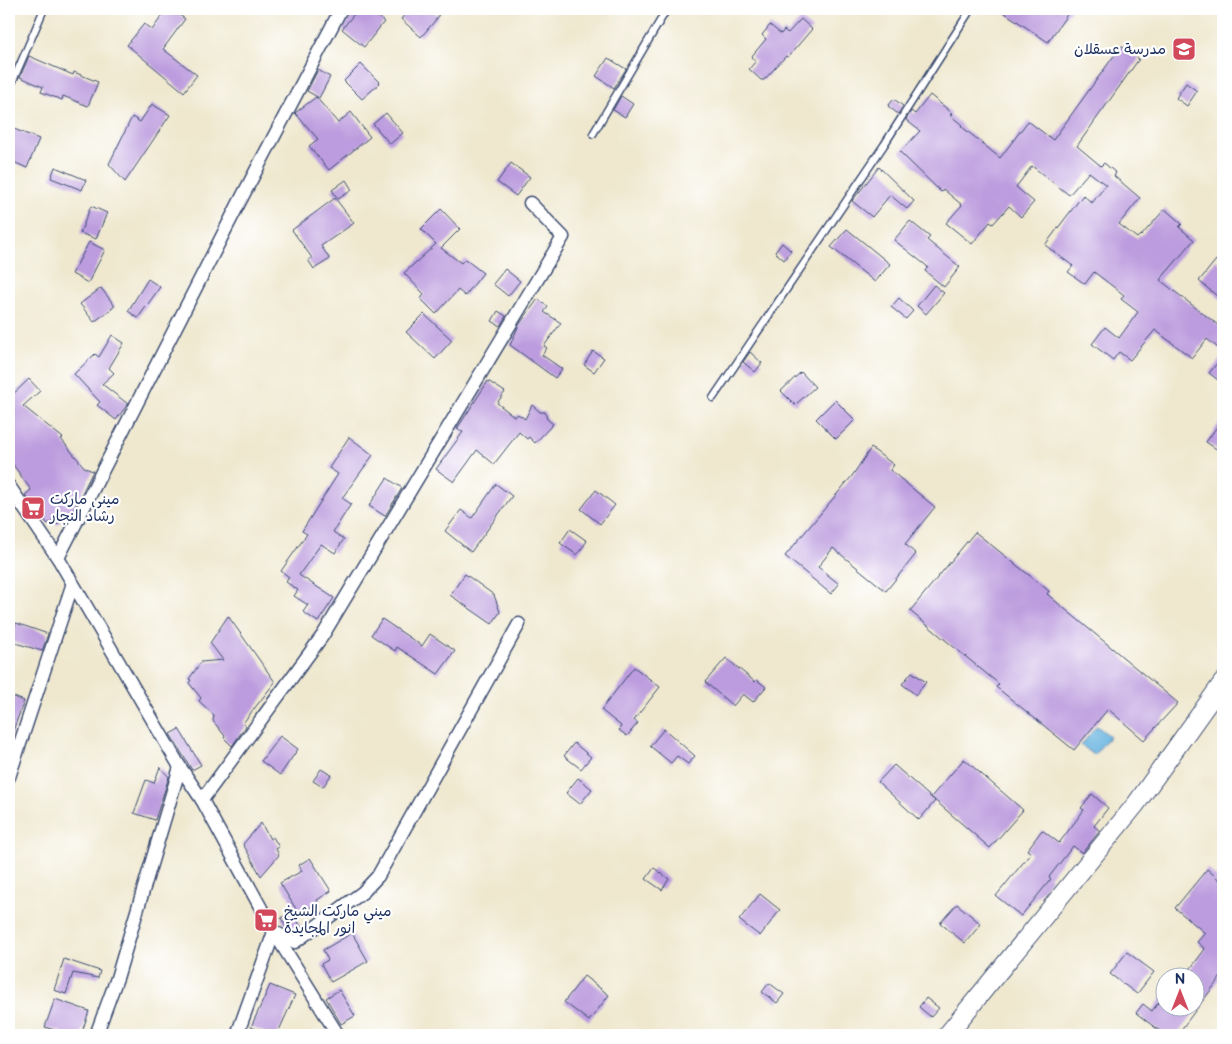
<svg xmlns="http://www.w3.org/2000/svg" width="1232" height="1044" font-family="'Balsamiq Sans','Playpen Sans Arabic',sans-serif">
  <style>
    .water { fill: #67b4e0; stroke: #41729f }
    .building { fill: #bc9cde }
    .lines { fill: none; stroke-linecap: round; stroke-linejoin: round }
    .lane-casing { stroke: #3b4b6f; stroke-width: 9 }
    .street-casing { stroke: #3b4b6f; stroke-width: 15 }
    .secondary-casing { stroke: #3b4b6f; stroke-width: 20 }
    .lane { stroke: #fff; stroke-width: 6 }
    .street { stroke: #fff; stroke-width: 12 }
    .secondary { stroke: #fff; stroke-width: 18 }
    .labels { text-anchor: middle; stroke-width: 4.5; stroke-linejoin: round; paint-order: stroke }
    .poi-label { font-size: 15px; fill: #1b2f5e; stroke: #fff; text-anchor: start }
  </style>
  <rect width="100%" height="100%" fill="#fff"/>
  <filter id="ink" filterUnits="userSpaceOnUse"><feTurbulence type="fractalNoise" baseFrequency=".02" numOctaves="2"/><feDisplacementMap in="SourceGraphic" scale="10" xChannelSelector="R" yChannelSelector="G"/><feConvolveMatrix kernelMatrix="1 2 1 2 8 2 1 2 1" color-interpolation-filters="sRGB"/></filter>
  <filter id="wash" filterUnits="userSpaceOnUse"><feTurbulence type="fractalNoise" baseFrequency=".0096" numOctaves="4" result="noise"/><feDisplacementMap in="SourceGraphic" scale="20" xChannelSelector="R" yChannelSelector="G"/><feGaussianBlur stdDeviation="1.12" result="paint"/><feColorMatrix in="noise" values="0 0 0 0 0 0 0 0 0 0 0 0 0 0 0 0 0 1.4 0 .05"/><feComposite in="paint" operator="in"/></filter>
  <g filter="url(#wash)">
    <rect width="100%" height="100%" fill="#efe8cf"/>
    <polygon class="water" points="1097,726 1110,736 1094,755 1081,745"/>
    <g id="blocks">
      <g class="building">
        <polygon points="167,9 182,9 178,14 185,19 163,49 197,75 184,92 127,45 144,24 152,30"/>
        <polygon points="358,9 368,9 384,22 364,47 342,29"/>
        <polygon points="410,9 431,9 439,16 421,37 401,19"/>
        <polygon points="999,9 1071,9 1048,42"/>
        <polygon points="801,19 812,29 788,57 786,56 764,80 761,80 749,69 756,61 751,57 766,39 762,35 770,25 781,34 784,30 788,33"/>
        <polygon points="1121,46 1139,59 1077,146 1101,166 1104,163 1116,173 1114,176 1140,198 1119,224 1137,238 1140,235 1141,236 1165,209 1182,224 1179,227 1194,240 1160,280 1223,329 1223,352 1207,339 1192,358 1155,330 1130,360 1119,352 1113,360 1092,344 1105,327 1119,338 1138,312 1121,299 1124,295 1094,272 1085,284 1068,272 1073,266 1045,245 1083,195 1092,203 1106,185 1089,172 1069,195 1032,166 1016,187 1034,202 1021,217 1009,206 993,224 990,222 972,244 946,223 962,205 943,189 941,192 900,152 920,131 906,120 911,111 915,114 930,95 952,113 950,115 962,125 961,126 1000,158 1028,121 1053,140"/>
        <polygon points="29,56 73,75 74,72 98,82 88,106 63,96 62,100 41,92 43,87 20,77"/>
        <polygon points="608,58 626,69 614,88 596,76"/>
        <polygon points="361,64 380,83 362,99 344,81"/>
        <polygon points="318,70 330,77 319,98 307,91"/>
        <polygon points="1186,83 1197,91 1187,106 1176,98"/>
        <polygon points="621,96 633,104 625,117 613,110"/>
        <polygon points="316,97 338,123 351,112 370,137 329,170 309,146 318,139 295,113"/>
        <polygon points="894,99 903,106 898,114 888,106"/>
        <polygon points="152,104 170,115 125,182 109,164 132,117 140,122"/>
        <polygon points="386,113 403,133 390,144 373,124"/>
        <polygon points="9,127 39,139 27,168 9,160"/>
        <polygon points="511,163 530,177 516,196 497,182"/>
        <polygon points="55,167 86,180 82,190 51,178"/>
        <polygon points="879,167 914,201 907,209 890,195 872,217 852,201"/>
        <polygon points="346,180 352,190 338,199 332,190"/>
        <polygon points="335,198 354,223 321,246 330,259 314,269 308,260 312,258 292,230"/>
        <polygon points="91,206 107,213 96,239 80,233"/>
        <polygon points="441,209 460,229 441,248 461,263 465,259 483,273 465,296 458,290 436,314 421,299 424,294 404,273 436,244 421,229"/>
        <polygon points="910,221 930,237 927,240 960,267 944,287 925,271 928,267 894,240"/>
        <polygon points="847,229 890,264 875,282 831,247"/>
        <polygon points="89,242 105,250 88,283 72,274"/>
        <polygon points="782,243 791,251 784,260 775,252"/>
        <polygon points="1216,260 1223,266 1223,301 1199,281"/>
        <polygon points="505,269 520,281 508,296 493,284"/>
        <polygon points="148,279 160,287 138,318 128,311"/>
        <polygon points="934,285 944,293 926,314 917,306"/>
        <polygon points="101,288 115,306 94,322 80,304"/>
        <polygon points="899,298 913,311 906,319 891,307"/>
        <polygon points="538,299 548,307 544,312 561,323 544,346 547,348 542,355 562,369 555,378 510,345 519,325"/>
        <polygon points="498,311 506,316 500,326 492,321"/>
        <polygon points="424,314 452,340 435,359 406,332"/>
        <polygon points="112,335 124,343 109,368 114,373 102,384 128,404 116,420 97,405 100,402 74,374 95,354 99,357"/>
        <polygon points="593,351 604,358 594,372 584,365"/>
        <polygon points="750,352 762,363 755,372 743,362"/>
        <polygon points="1223,356 1223,384 1209,373"/>
        <polygon points="801,372 815,387 795,405 781,391"/>
        <polygon points="29,379 40,391 23,406 63,438 61,439 85,468 93,471 81,495 76,499 78,501 72,512 57,525 53,521 48,524 32,506 25,495 31,490 9,459 9,398"/>
        <polygon points="488,381 505,392 497,403 515,417 518,414 525,419 532,405 540,412 545,412 547,419 553,424 535,443 529,437 527,439 519,432 494,464 477,450 454,482 436,469 463,432 457,429"/>
        <polygon points="835,400 855,420 836,439 816,419"/>
        <polygon points="1223,418 1223,444 1218,450 1206,442"/>
        <polygon points="349,437 373,455 342,498 351,504 333,532 344,539 340,545 335,553 321,544 299,575 334,598 318,622 303,612 308,605 294,596 298,590 286,582 289,577 281,571 307,534 302,531 338,474 329,468"/>
        <polygon points="871,448 894,465 890,470 935,507 905,544 916,554 886,591 833,548 818,567 839,584 831,594 785,556 852,476"/>
        <polygon points="387,478 402,488 385,516 369,506"/>
        <polygon points="496,484 512,496 471,552 445,531 461,510 472,518"/>
        <polygon points="596,490 615,505 600,524 581,509"/>
        <polygon points="570,529 587,541 577,555 560,543"/>
        <polygon points="975,532 1049,591 1047,594 1178,703 1144,740 1108,709 1074,750 996,687 999,684 910,611"/>
        <polygon points="465,574 494,595 500,612 492,624 450,595"/>
        <polygon points="228,616 275,682 243,723 246,726 232,746 224,738 225,736 213,721 214,715 199,701 201,698 189,683 191,680 189,679 201,662 223,660 210,643"/>
        <polygon points="382,619 422,646 430,634 455,651 438,674 397,647 395,651 371,635"/>
        <polygon points="16,623 48,634 42,651 9,641"/>
        <polygon points="726,658 755,682 757,680 766,687 753,702 743,694 733,706 705,682"/>
        <polygon points="634,667 660,687 634,720 638,723 627,736 619,730 621,726 601,710"/>
        <polygon points="912,672 926,682 916,695 902,684"/>
        <polygon points="9,695 24,701 10,739 9,739"/>
        <polygon points="179,729 201,765 192,770 170,734"/>
        <polygon points="664,729 695,756 688,764 677,756 671,763 650,746"/>
        <polygon points="280,736 298,749 280,775 261,761"/>
        <polygon points="574,743 591,757 581,769 564,756"/>
        <polygon points="964,759 1023,810 990,848 931,797"/>
        <polygon points="894,765 935,801 919,820 878,782"/>
        <polygon points="160,767 169,777 155,820 134,813 146,780 154,783"/>
        <polygon points="321,769 331,775 323,787 313,781"/>
        <polygon points="578,778 592,789 580,804 566,793"/>
        <polygon points="1092,794 1108,808 1094,826 1100,831 1082,853 1073,846 1049,877 1051,879 1021,916 996,896 1031,853 1027,850 1042,830 1059,843 1084,810 1081,808"/>
        <polygon points="261,823 270,839 273,837 279,847 276,849 279,855 261,876 243,844"/>
        <polygon points="310,858 331,891 317,900 318,903 299,914 280,883 302,871 299,865"/>
        <polygon points="654,868 669,879 662,890 646,879"/>
        <polygon points="1207,869 1223,883 1223,974 1177,1035 1165,1035 1136,1013 1143,1004 1152,1011 1164,995 1164,1006 1194,1006 1194,976 1185,976 1205,949 1197,942 1205,933 1175,908"/>
        <polygon points="760,894 780,910 760,936 739,920"/>
        <polygon points="957,904 981,924 965,943 940,923"/>
        <polygon points="292,911 301,927 294,933 288,930 281,918"/>
        <polygon points="352,933 368,961 331,982 321,964 328,960 323,950"/>
        <polygon points="1127,952 1154,972 1137,994 1110,974"/>
        <polygon points="64,959 100,971 98,978 73,973 66,994 54,990"/>
        <polygon points="584,976 609,995 589,1021 564,1002"/>
        <polygon points="769,983 784,994 777,1003 762,992"/>
        <polygon points="270,985 295,995 277,1035 270,1035 251,1027"/>
        <polygon points="339,990 355,1016 341,1024 326,998"/>
        <polygon points="926,998 939,1008 931,1017 919,1007"/>
        <polygon points="55,999 89,1011 81,1035 69,1035 45,1027"/>
      </g>
    </g>
  </g>
  <g filter="url(#ink)">
    <use href="#blocks" fill-opacity="0" stroke="#3b4b6f" stroke-width="1"/>
    <g class="lines">
      <g class="lane-casing">
        <g id="lane">
          <polyline points="9,90 44,9"/>
          <polyline points="593,134 667,9"/>
          <polyline points="713,398 884,145 971,9"/>
        </g>
      </g>
      <g class="street-casing">
        <g id="street">
          <polyline points="9,486 58,558 180,767 202,800 274,932 338,1035"/>
          <polyline points="58,558 240,201 341,9"/>
          <polyline points="9,777 72,586"/>
          <polyline points="202,800 323,635 563,237 530,203"/>
          <polyline points="96,1035 117,978 180,767"/>
          <polyline points="237,1035 274,932 295,942 363,892 378,876 519,624"/>
        </g>
      </g>
      <g class="secondary-casing">
        <polyline id="secondary" points="947,1035 1136,804 1223,682"/>
      </g>
      <use href="#lane" class="lane"/>
      <use href="#street" class="street"/>
      <use href="#secondary" class="secondary"/>
    </g>
  </g>
  <defs>
    <g id="school-square" transform="scale(1.25)"><rect x="-9" y="-9" width="18" height="18" rx="4" fill="#d1495b" stroke="#fff"/><path d="M0-5L7-2L0 1L-7-2ZM-4 1L0 2.5L4 1V4Q0 6-4 4Z" fill="#fff"/></g>
    <g id="supermarket-square" transform="scale(1.25)"><rect x="-9" y="-9" width="18" height="18" rx="4" fill="#d1495b" stroke="#fff"/><path d="M-6-5.5h2.5l.6 2H6L4.5 2H-2.5L-4.4-4H-6ZM-1.5 3.2a1.3 1.3 0 1 0 .1 0ZM3 3.2a1.3 1.3 0 1 0 .1 0Z" fill="#fff"/></g>
  </defs>
  <g fill-rule="evenodd">
    <use href="#school-square" x="1184" y="49"/>
    <use href="#supermarket-square" x="33" y="508"/>
    <use href="#supermarket-square" x="266" y="920"/>
  </g>
  <g class="labels">
    <g class="poi-label">
      <text x="1166" y="54" text-anchor="end">مدرسة عسقلان</text>
      <text x="50" y="504">ميني ماركت<tspan x="50" dy="17">رشاد النجار</tspan></text>
      <text x="284" y="916">ميني ماركت الشيخ<tspan x="284" dy="17">انور المجايدة</tspan></text>
    </g>
  </g>
  <rect width="1232" height="1044" fill="none" stroke="#fff" stroke-width="30"/>
  <g transform="translate(1180 992)"><circle r="24" fill="#ffffff" stroke="#a4acbf"/>
  <path d="M0-4L9 19L0 12L-9 19Z" fill="#d1495b"/>
  <text y="-8" font-size="14" font-weight="bold" text-anchor="middle" fill="#1b2f5e">N</text>
  </g>
</svg>
